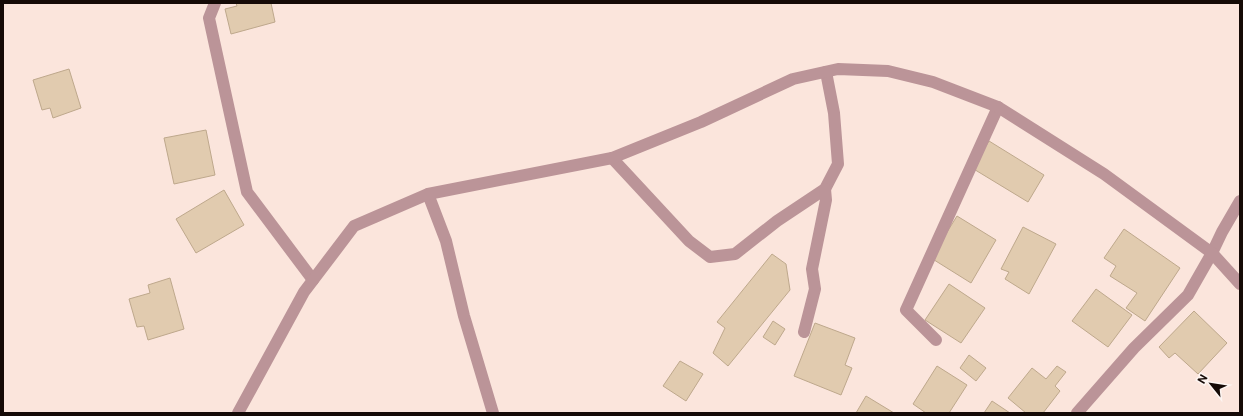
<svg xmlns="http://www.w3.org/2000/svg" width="1243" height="416" font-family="'Public Sans',sans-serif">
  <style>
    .building { fill: #e1cbaf; stroke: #bea88c }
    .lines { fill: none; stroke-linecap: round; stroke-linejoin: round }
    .minor { stroke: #bb9498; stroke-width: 12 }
    .tertiary { stroke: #bb9498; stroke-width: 12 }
  </style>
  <rect width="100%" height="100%" fill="#fbe5dc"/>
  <g class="building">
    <polygon points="236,3 271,3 275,22 231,34 225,9 237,6"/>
    <polygon points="69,69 81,108 53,118 50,108 42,110 33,80"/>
    <polygon points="206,130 215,175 174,184 164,138"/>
    <polygon points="989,141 1044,175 1028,202 972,168"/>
    <polygon points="224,190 244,225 196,253 176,219"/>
    <polygon points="957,216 996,240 971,283 931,258"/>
    <polygon points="1023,227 1056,244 1029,294 1005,279 1009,272 1001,269"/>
    <polygon points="1124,229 1180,268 1145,321 1126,308 1137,293 1110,276 1116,266 1104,258"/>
    <polygon points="772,254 786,264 790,290 728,366 713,353 725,328 717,322"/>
    <polygon points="170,278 184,329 148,340 144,326 137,327 129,299 150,293 148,285"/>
    <polygon points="949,284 985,308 961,343 925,320"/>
    <polygon points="1096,289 1132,315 1108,347 1072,321"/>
    <polygon points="1194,311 1227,343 1198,374 1175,353 1169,358 1159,347"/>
    <polygon points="773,321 785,329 775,345 763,337"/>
    <polygon points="815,323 855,338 845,365 852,368 841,395 794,376"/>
    <polygon points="969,355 986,368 976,381 960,368"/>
    <polygon points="680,361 703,374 686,401 663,386"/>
    <polygon points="937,366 967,385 949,413 926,413 913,404"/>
    <polygon points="1057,366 1066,372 1055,386 1060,391 1043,413 1026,413 1008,398 1032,368 1046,379"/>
    <polygon points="866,396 894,413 856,413"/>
    <polygon points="992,401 1010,413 984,413"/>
  </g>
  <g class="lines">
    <g class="minor">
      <polyline points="215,3 209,18 247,192 313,280"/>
      <polyline points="612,158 689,241 710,257 735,254 777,221 825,189 838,164 834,113 826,72"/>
      <polyline points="428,194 446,241 464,316 493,413"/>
      <polyline points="804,332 815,289 812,269 826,200 825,189"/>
      <polyline points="936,340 906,310 998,107"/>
      <polyline points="1077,413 1134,348 1188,295 1212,253 1222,232 1240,201"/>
    </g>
    <polyline class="tertiary" points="238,413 304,292 354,226 428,194 612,158 701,122 793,79 838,69 888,71 933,82 998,107 1104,174 1212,253 1240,284"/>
  </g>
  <rect width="1243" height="416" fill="none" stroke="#150a06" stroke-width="8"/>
  <g transform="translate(1211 384) rotate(300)" stroke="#fdf5f2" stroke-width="3" paint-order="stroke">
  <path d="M0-3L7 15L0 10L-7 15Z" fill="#150a06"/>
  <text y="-6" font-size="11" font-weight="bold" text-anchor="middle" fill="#150a06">N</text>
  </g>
</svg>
